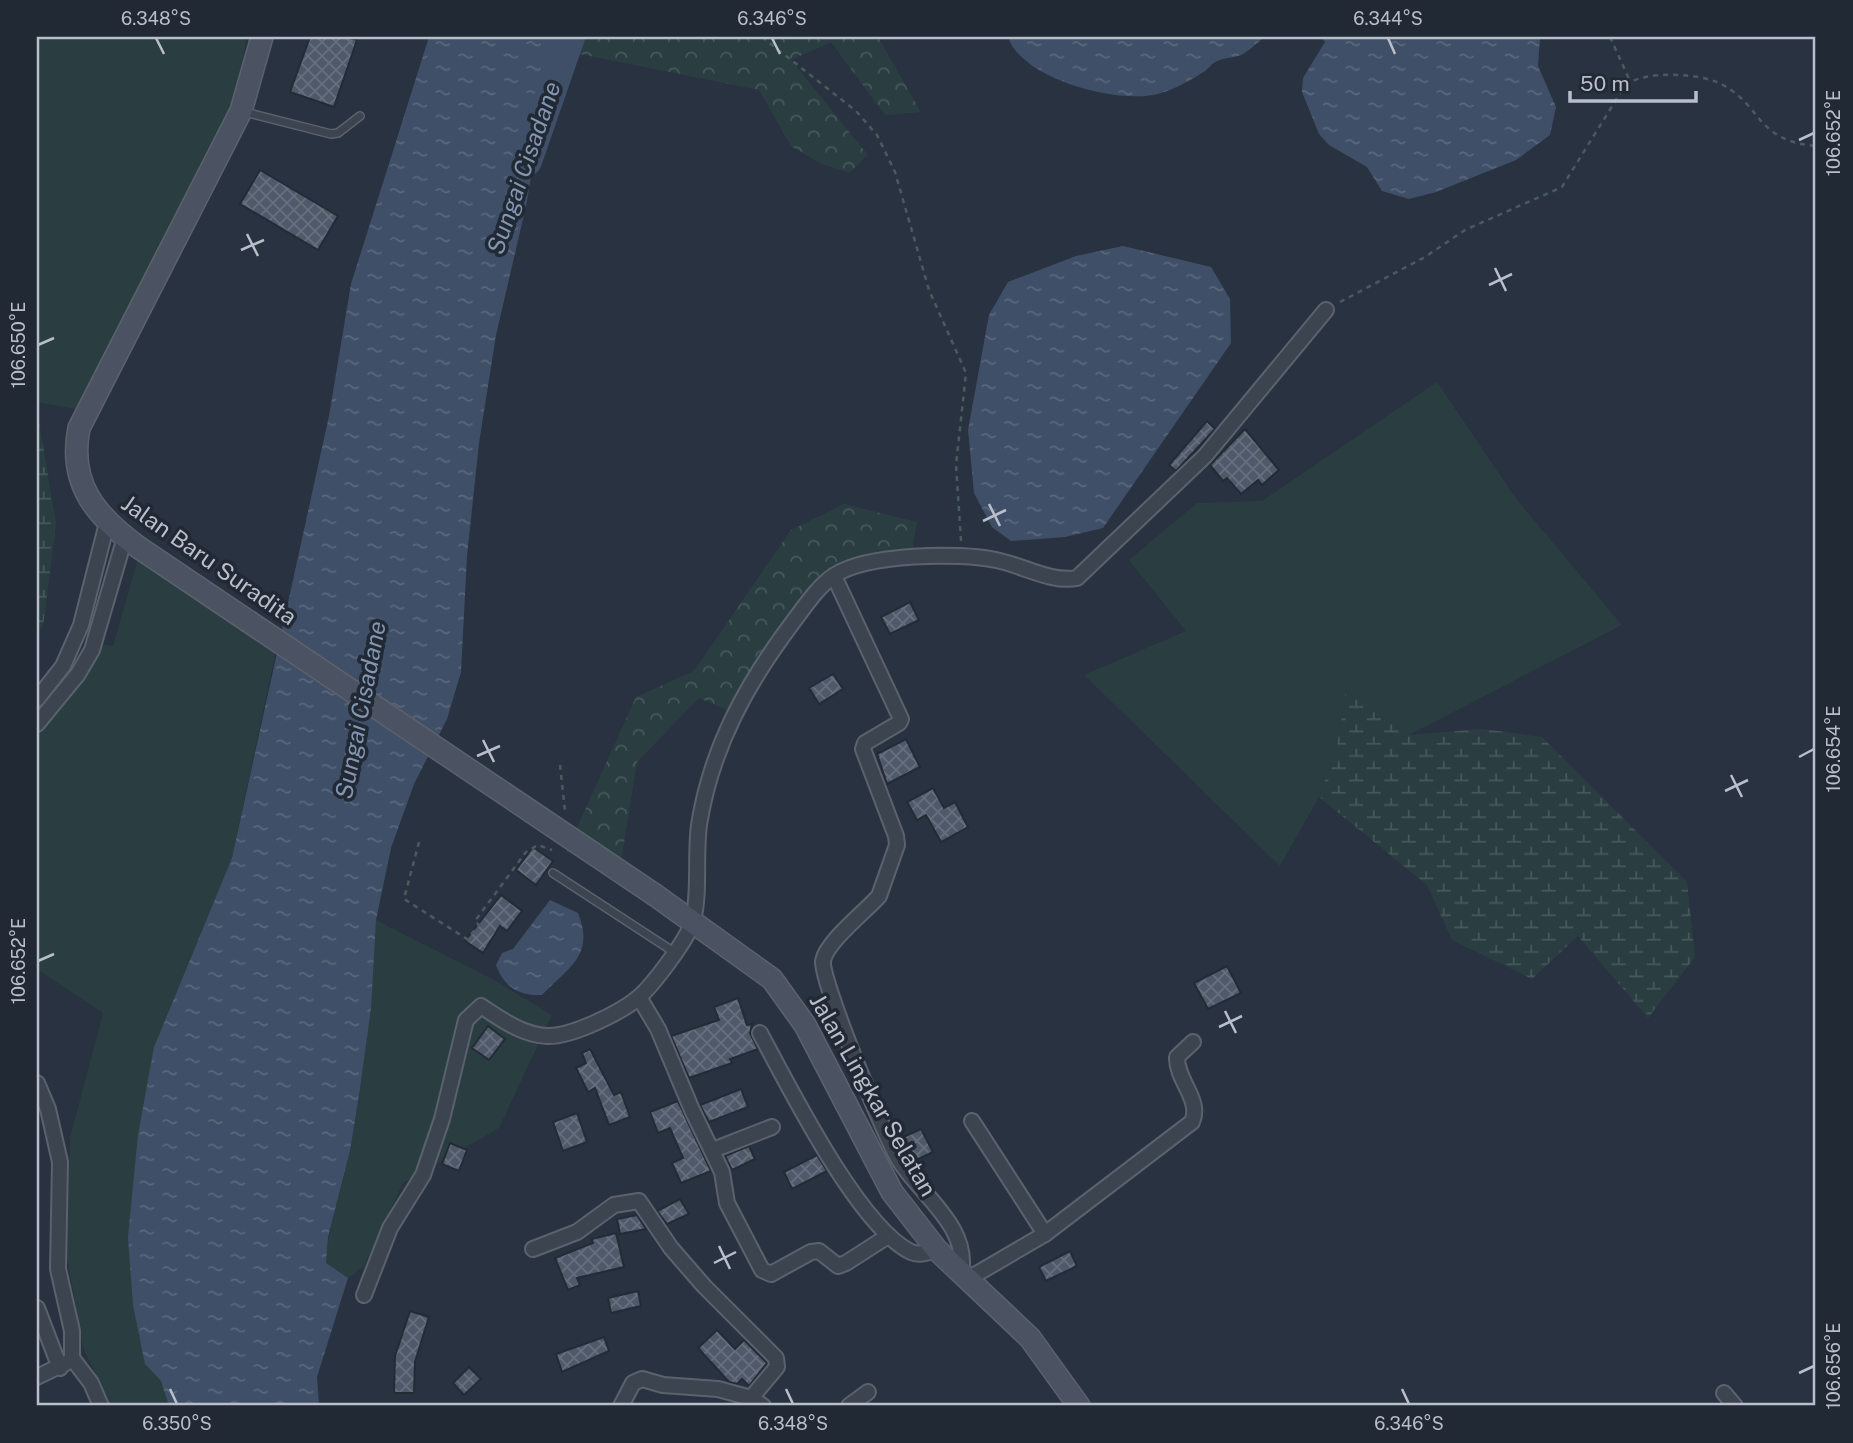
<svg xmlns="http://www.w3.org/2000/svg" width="1853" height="1443" font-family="'Public Sans',sans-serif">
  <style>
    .grass { fill: #2a3e41 }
    .forest { fill: url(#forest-crowns) }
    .wetland { fill: url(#wetland-marsh) }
    .water { fill: url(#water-ripples) }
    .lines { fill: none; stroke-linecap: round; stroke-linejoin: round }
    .river { stroke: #404f68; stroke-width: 30 }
    .building { fill: url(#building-cross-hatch); stroke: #232b37; stroke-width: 2 }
    .lane-casing { stroke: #5a626d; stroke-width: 10 }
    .street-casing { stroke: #5a626d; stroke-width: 18 }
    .secondary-casing { stroke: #5a626d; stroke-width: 24 }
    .path { stroke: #495b5e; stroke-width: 2.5; stroke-dasharray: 5 5; stroke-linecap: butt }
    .lane { stroke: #3c4450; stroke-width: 7 }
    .street { stroke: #3c4450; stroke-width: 14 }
    .secondary { stroke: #4b5363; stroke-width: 21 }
    .secondary-bridge-casing { stroke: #5a626d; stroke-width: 24; stroke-linecap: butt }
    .secondary-bridge { stroke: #4b5363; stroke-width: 21 }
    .ticks { fill: none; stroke: #b9bfca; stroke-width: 2.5 }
    .labels { text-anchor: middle; stroke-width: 7; stroke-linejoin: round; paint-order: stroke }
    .street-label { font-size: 23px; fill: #b9bfca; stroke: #212935 }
    .water-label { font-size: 24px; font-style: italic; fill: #8395af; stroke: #212935 }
    .neatline { fill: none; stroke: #b9bfca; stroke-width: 2.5 }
    .ticks-label { font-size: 18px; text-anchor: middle; fill: #b9bfca }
  </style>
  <defs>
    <pattern id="forest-crowns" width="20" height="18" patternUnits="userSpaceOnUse" patternTransform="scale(1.75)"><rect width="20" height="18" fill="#2a3e41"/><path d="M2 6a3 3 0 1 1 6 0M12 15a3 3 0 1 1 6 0" fill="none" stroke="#47585b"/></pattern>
    <pattern id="wetland-marsh" width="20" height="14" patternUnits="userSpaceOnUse" patternTransform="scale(1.75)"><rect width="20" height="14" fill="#2a3e41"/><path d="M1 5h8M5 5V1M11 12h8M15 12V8" fill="none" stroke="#47585b"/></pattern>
    <pattern id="water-ripples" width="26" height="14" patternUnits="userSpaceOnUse" patternTransform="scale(1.75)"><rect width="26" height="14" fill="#404f68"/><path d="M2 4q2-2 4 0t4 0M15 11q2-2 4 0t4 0" fill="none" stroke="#5a677c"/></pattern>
    <pattern id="building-cross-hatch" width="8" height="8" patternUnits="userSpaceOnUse" patternTransform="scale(1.75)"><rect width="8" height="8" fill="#4f5969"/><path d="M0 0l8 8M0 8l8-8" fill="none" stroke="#666f7d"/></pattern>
  </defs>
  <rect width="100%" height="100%" fill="#293240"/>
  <g class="grass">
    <polygon points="37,37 246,37 235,141 93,412 37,402"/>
    <polygon points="1437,382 1517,500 1622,625 1409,735 1346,689 1337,746 1319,797 1280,866 1084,675 1186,631 1129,560 1197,503 1262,501"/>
    <polygon points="138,559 278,641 232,858 154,1047 145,1364 161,1381 169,1406 110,1406 83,1347 67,1256 70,1138 103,1013 37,969 37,729 99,644 113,646"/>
    <path d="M 376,920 L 492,979 L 552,1015 L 499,1128 L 403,1183 L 364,1266 L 348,1278 L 326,1264 C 328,1224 343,1188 350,1149 C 365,1073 372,997 376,920 Z"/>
  </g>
  <g class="forest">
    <polygon points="572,37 878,37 921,112 885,115 831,42 791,60 868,155 849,173 820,163 791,146 759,90 565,51"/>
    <polygon points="844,504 917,522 909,567 833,565 789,644 737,714 699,698 637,762 620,868 566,852 636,697 694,671 791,530"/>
  </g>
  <g class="wetland">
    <polygon points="37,410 56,524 43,626 37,632"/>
    <polygon points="1346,689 1409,735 1482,729 1542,737 1687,882 1695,957 1648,1018 1578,936 1532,979 1452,940 1427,885 1319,797 1337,746"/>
  </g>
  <g class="water">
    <polygon points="429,37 573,37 543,107 526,206 496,335 479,443 467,556 461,672 447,719 414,784 391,848 376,920 371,1008 360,1089 350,1151 328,1237 326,1263 348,1278 317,1377 319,1406 169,1406 161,1381 145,1364 133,1305 128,1237 138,1135 154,1047 232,858 329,416 351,284"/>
    <path d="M 1008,37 L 1265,37 C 1258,42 1251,49 1243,54 C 1236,58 1226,57 1217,61 C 1212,63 1209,68 1205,71 C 1193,79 1175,89 1161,93 C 1122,106 1022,80 1008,37 Z"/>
    <polygon points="1322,37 1540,37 1538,66 1556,107 1550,135 1516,160 1436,192 1409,199 1382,191 1367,167 1329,145 1319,134 1302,92 1303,78 1325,42"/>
    <polygon points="1123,246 1211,267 1230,299 1231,343 1103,528 1065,537 1011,541 992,527 974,493 968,430 989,315 1008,282 1076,256"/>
    <path d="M 550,900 L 578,913 C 595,955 569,967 542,995 C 519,996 504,987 496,965 L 502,953 L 513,949 Z"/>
  </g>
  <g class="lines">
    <polyline class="river" points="527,161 570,37"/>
  </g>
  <g class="building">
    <polygon points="310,37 347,37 357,40 334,107 290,92"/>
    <polygon points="260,170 338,216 318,250 240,204"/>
    <polygon points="1207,421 1215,429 1176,471 1169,465"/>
    <polygon points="1245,429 1279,470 1262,485 1258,480 1241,494 1227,478 1223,481 1210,465"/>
    <polygon points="910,602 919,620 890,634 881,617"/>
    <polygon points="833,674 843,689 819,704 809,688"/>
    <polygon points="906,739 920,767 887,784 877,754"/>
    <polygon points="933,788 944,808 955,802 968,827 941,842 926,815 917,820 907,802"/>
    <polygon points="533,847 553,861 536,885 516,870"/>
    <polygon points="501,895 522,911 507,931 500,926 483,953 465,941"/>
    <polygon points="1227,966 1241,993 1208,1009 1194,983"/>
    <polygon points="738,998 747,1025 752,1024 750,1033 758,1049 730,1059 732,1063 689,1078 671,1036 719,1020 714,1007"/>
    <polygon points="488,1026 505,1039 489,1060 472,1048"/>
    <polygon points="590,1049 614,1095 621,1092 630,1117 609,1125 595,1088 588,1092 576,1068 586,1063 582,1053"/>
    <polygon points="741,1089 748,1107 709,1122 700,1105"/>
    <polygon points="678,1101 711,1171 681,1183 672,1163 683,1158 670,1128 658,1133 650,1112"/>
    <polygon points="577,1113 587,1142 563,1151 553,1122"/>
    <polygon points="921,1129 933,1152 912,1162 899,1139"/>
    <polygon points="450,1143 467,1150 459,1171 442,1164"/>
    <polygon points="749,1146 755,1159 732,1170 725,1156"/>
    <polygon points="817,1155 827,1171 792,1189 784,1172"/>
    <polygon points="680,1199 689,1214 667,1224 657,1211"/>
    <polygon points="637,1215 646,1229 620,1234 617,1219"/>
    <polygon points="616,1233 624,1267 577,1278 580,1285 568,1290 555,1258 593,1243 592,1239"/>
    <polygon points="1070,1251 1077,1266 1046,1281 1039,1267"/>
    <polygon points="638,1291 641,1306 611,1313 608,1298"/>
    <polygon points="410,1311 429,1317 415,1362 414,1393 394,1393 395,1356"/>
    <polygon points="717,1330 735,1349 744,1340 767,1363 749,1386 742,1379 737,1384 729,1382 698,1348"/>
    <polygon points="604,1337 609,1351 562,1372 556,1354"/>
    <polygon points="469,1367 481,1379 464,1395 453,1383"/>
  </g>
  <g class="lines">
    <g class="lane-casing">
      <g id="lane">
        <polyline points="245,112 331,134 338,133 360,116"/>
        <polyline points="553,873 674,952"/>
      </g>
    </g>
    <g class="street-casing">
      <g id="street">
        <path d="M 834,576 L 901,719 L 899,723 L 865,743 L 863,749 L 896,836 L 897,845 L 879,896 C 866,911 826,942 823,961 C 821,981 885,1137 899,1160 C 921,1195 970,1227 961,1273"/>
        <polyline points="37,699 63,666 81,625 107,523"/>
        <polyline points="37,724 78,674 92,650 125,537"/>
        <polyline points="639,997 658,1029 692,1110 722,1172 727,1203 762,1270 771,1274 811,1252 819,1251 838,1266 846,1263 888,1236"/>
        <path d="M 760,1033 C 789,1087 859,1227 911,1252 C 920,1256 929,1252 937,1250"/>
        <polyline points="37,1083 48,1109 60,1162 58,1269 72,1331 72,1358 91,1383 101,1406"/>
        <polyline points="972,1121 1045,1234"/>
        <polyline points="713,1150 772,1127"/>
        <polyline points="533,1249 577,1232 614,1205 639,1201 671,1248 704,1286 776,1358 777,1367 751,1398 763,1406"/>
        <path d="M 968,1279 L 1045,1234 L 1192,1122 C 1202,1100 1176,1080 1177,1057 L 1193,1042"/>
        <path d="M 364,1295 L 390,1228 L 423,1175 L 442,1119 L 466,1020 L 481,1006 C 501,1019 522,1035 547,1036 C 571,1037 620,1013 638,998 C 652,986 689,938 693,920 C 700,895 695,854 699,825 C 711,748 747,683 793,622 C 806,605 818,586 835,575 C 867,554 959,552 996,560 C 1022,565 1051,583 1077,578 L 1205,456 L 1326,310"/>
        <polyline points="37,1308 60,1368"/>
        <polyline points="37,1377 66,1363"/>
        <polyline points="1724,1393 1735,1406"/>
        <polyline points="621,1406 633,1383 642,1379 663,1385 718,1389 751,1398"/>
        <polyline points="849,1406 868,1392"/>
      </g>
    </g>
    <g class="secondary-casing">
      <g id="secondary">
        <path d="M 138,547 C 96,516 68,484 79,428 L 241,111 L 262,37"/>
        <polyline points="655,895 772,979 805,1025 892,1192 937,1250 1030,1338 1079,1406"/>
      </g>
    </g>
    <g class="path">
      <polyline points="762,37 856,111 877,135 895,172 929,290 966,373 956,465 961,541"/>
      <polyline points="1610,37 1630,81"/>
      <path d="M 1340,302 L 1425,257 L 1465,230 L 1562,187 L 1624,87 C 1641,69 1703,73 1723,85 C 1762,106 1756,141 1816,146"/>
      <polyline points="560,765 565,811"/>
      <polyline points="419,842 404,899 467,939 479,925 475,921 526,852 538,845 552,850"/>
    </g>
    <use href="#lane" class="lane"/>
    <use href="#street" class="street"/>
    <use href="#secondary" class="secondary"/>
    <g class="secondary-bridge-casing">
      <polyline id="secondary-bridge" points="138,547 655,895"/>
    </g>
    <use href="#secondary-bridge" class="secondary-bridge"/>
  </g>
  <path class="ticks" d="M 156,38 L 164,54M 772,38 L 780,54M 1388,38 L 1395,54M 1799,140 L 1814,133M 247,234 L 258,256M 241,250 L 264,240M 1495,268 L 1506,291M 1489,285 L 1512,274M 38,345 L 54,338M 989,504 L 1000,526M 983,521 L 1006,510M 483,740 L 494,762M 477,756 L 500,746M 1799,757 L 1814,749M 1731,775 L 1742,797M 1725,791 L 1748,780M 38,961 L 54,954M 1225,1011 L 1236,1033M 1219,1027 L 1242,1016M 719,1246 L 730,1269M 714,1263 L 736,1252M 1799,1373 L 1814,1366M 170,1389 L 177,1404M 786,1389 L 793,1404M 1402,1389 L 1409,1404"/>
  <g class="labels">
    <g class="street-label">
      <text transform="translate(209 560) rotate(35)" y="8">Jalan Baru Suradita</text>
      <text transform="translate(873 1095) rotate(60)" y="8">Jalan Lingkar Selatan</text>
    </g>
    <g class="water-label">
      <text transform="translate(524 168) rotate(-71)" y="8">Sungai Cisadane</text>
      <text transform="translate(361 710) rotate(-79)" y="8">Sungai Cisadane</text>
    </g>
  </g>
  <rect width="1853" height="1443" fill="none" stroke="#212935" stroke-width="77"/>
  <path d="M1570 91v10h126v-10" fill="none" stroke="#b9bfca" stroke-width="3.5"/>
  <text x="1580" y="91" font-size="21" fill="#b9bfca" stroke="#212935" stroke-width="5" paint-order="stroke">50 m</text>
  <rect x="38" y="38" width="1776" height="1366" class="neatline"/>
  <g class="ticks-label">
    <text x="156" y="25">6.348°S</text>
    <text x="772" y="25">6.346°S</text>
    <text x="1388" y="25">6.344°S</text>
    <text transform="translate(1834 133) rotate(-90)" y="6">106.652°E</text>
    <text transform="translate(19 345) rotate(-90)" y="6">106.650°E</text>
    <text transform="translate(1834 749) rotate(-90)" y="6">106.654°E</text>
    <text transform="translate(19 961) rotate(-90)" y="6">106.652°E</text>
    <text transform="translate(1834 1366) rotate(-90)" y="6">106.656°E</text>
    <text x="177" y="1430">6.350°S</text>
    <text x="793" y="1430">6.348°S</text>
    <text x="1409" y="1430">6.346°S</text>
  </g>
</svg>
